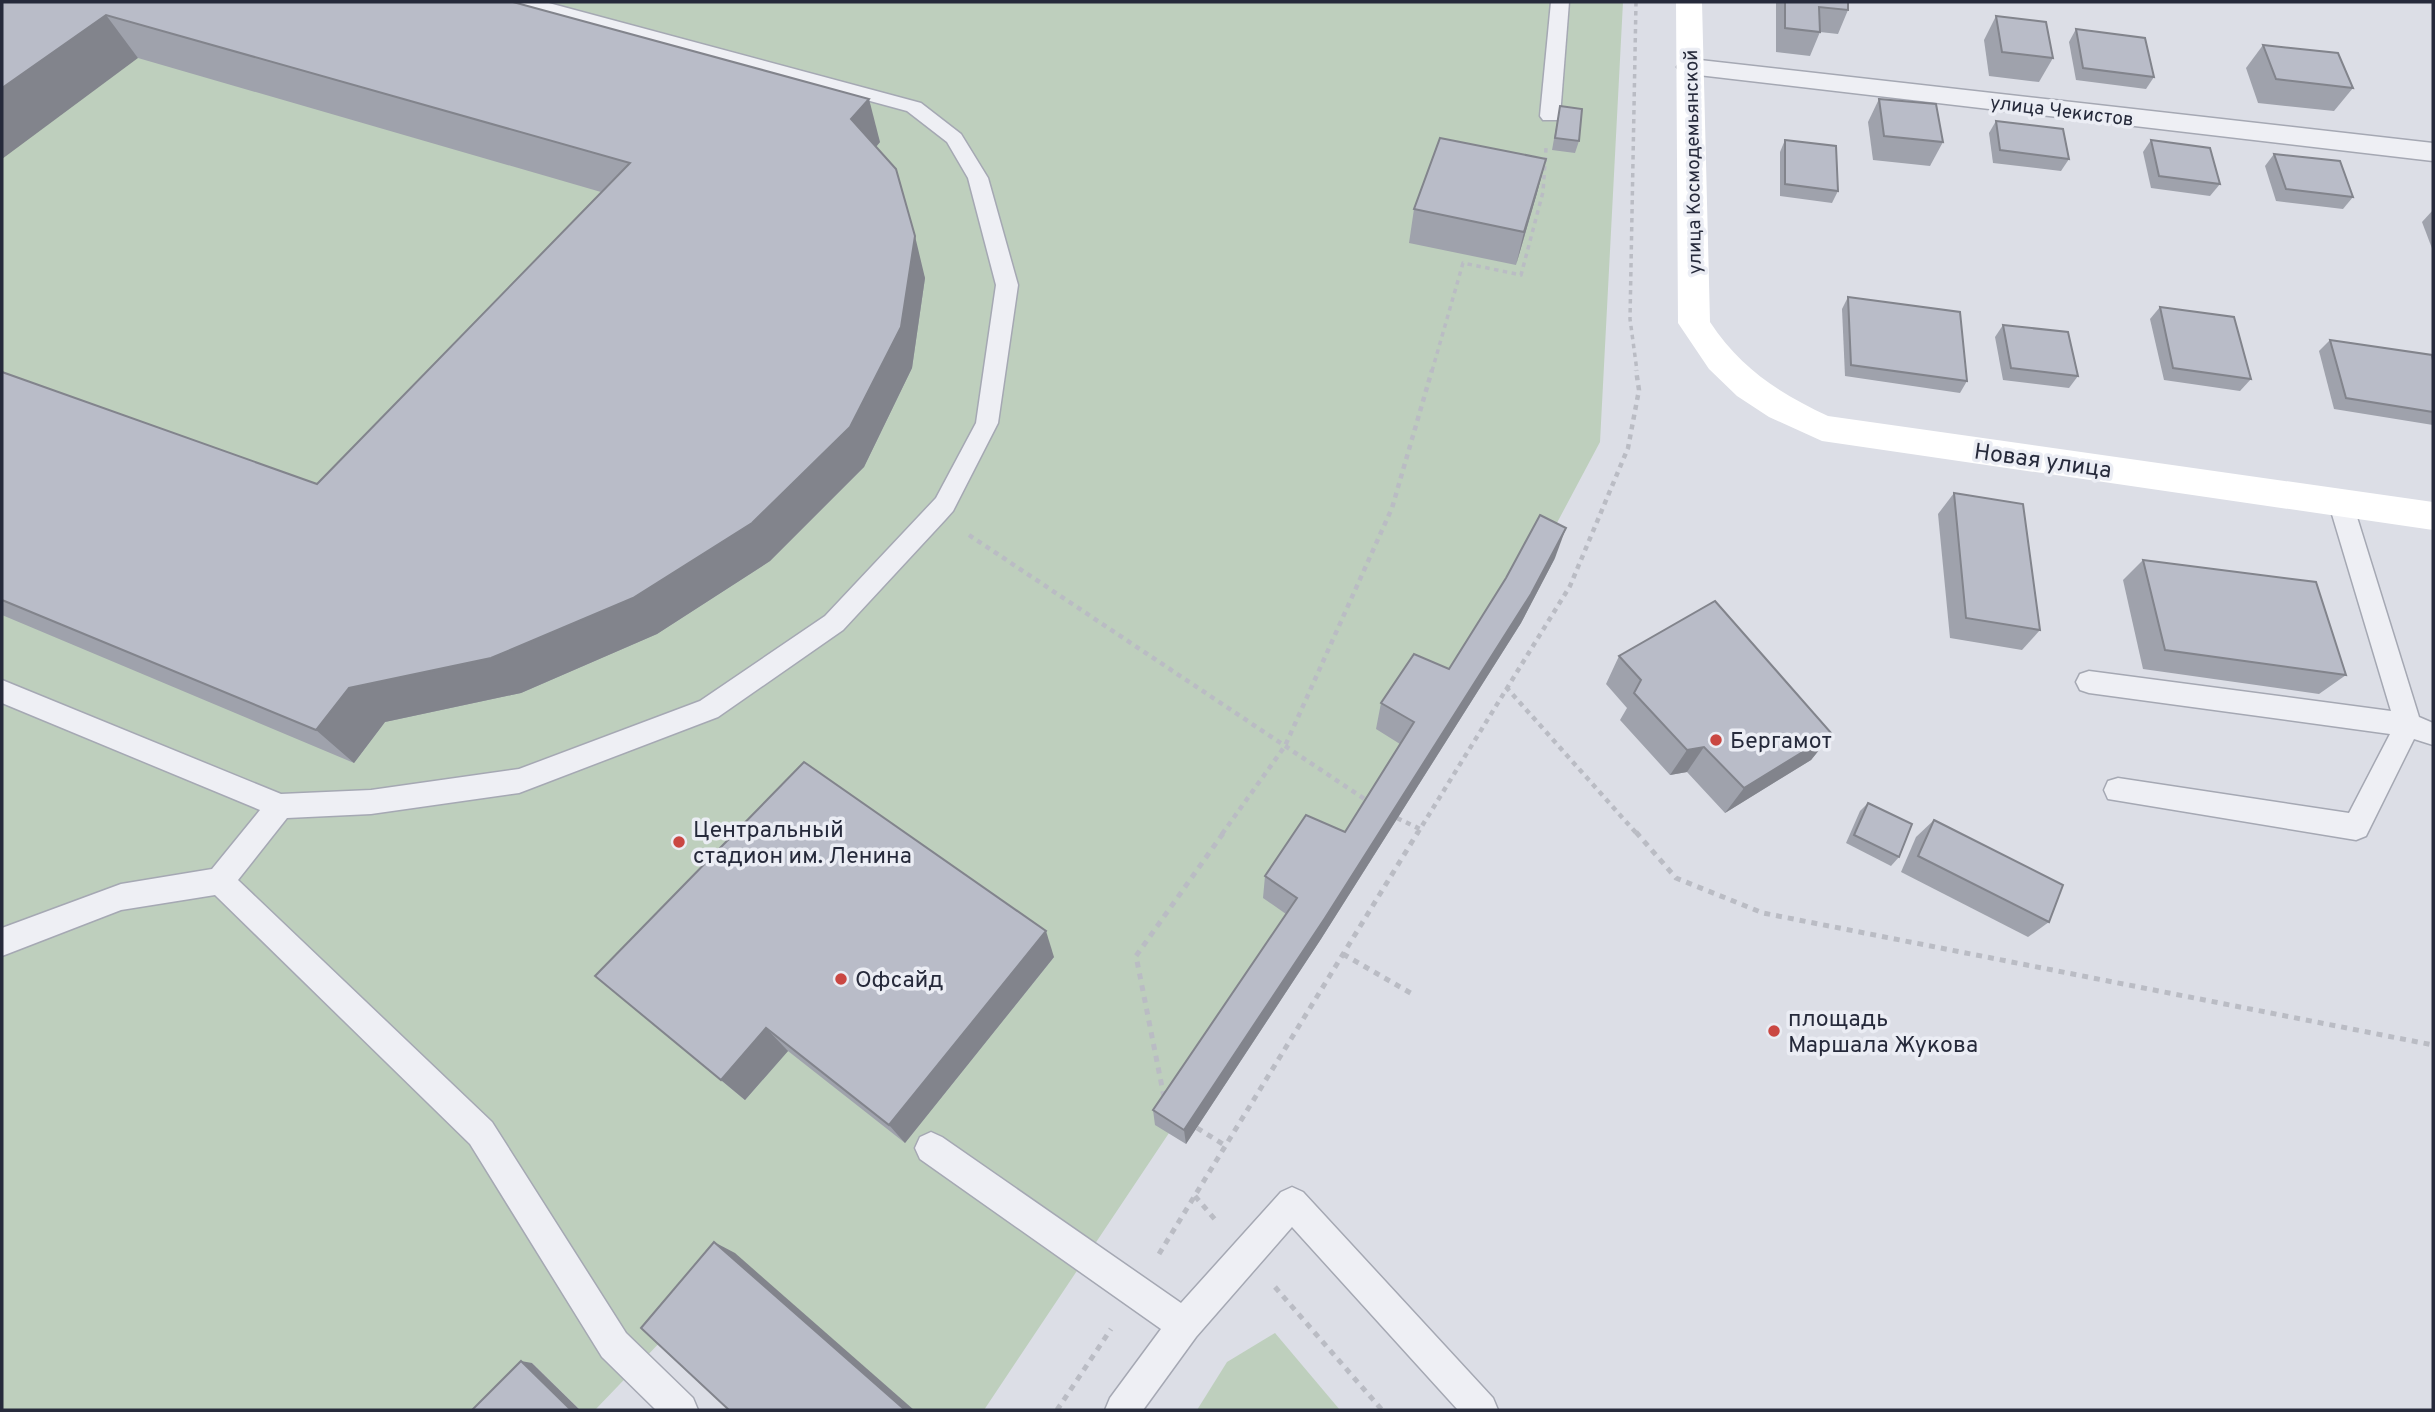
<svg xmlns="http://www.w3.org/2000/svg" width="2435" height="1412" font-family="Overpass,sans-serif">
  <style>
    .green { fill: #becfbd }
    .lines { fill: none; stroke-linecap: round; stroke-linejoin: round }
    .lane-casing { stroke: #a5a8b3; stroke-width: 3 }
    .street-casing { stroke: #a5a8b3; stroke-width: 3 }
    .path-far2 { stroke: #babcc4; stroke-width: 3.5; stroke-dasharray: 4.5 4.5; stroke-linecap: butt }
    .path-far1 { stroke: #babcc4; stroke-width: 4.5; stroke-dasharray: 5 5; stroke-linecap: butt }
    .path { stroke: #babcc4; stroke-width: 5; stroke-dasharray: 6 6; stroke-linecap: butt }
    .lane { fill: #eeeff4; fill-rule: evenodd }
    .street { fill: #eeeff4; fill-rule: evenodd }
    .secondary { fill: #fff; fill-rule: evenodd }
    .wall { fill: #9fa2ac }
    .shaded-wall { fill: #82848c }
    .building { fill: #b9bcc8; stroke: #82848c; stroke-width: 2 }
    .poi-dot { fill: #ca4742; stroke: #ebedf4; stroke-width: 2.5 }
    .labels { text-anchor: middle; stroke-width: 7; stroke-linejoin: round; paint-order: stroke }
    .far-street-label { font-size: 19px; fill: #262a3b; stroke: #ebedf4 }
    .street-label { font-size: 23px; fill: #262a3b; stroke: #ebedf4 }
    .poi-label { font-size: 23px; fill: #262a3b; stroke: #ebedf4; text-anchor: start }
  </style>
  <rect width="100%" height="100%" fill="#dcdee6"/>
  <g class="green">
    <polygon points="2,2 1623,2 1600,442 1542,551 1169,1133 984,1410 914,1410 666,1336 595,1410 580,1410 532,1363 485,1410 2,1410"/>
    <polygon points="1275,1333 1340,1410 1197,1410 1227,1362"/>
  </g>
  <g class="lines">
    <g class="lane-casing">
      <g id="lane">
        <polygon points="517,2 545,2 921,103 961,134 988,178 1018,285 998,423 953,511 945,520 843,630 718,717 519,793 371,814 287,818 238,880 492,1122 626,1333 693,1398 698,1410 656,1410 602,1357 470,1144 215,895 121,910 2,956 2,928 121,884 212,869 260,810 2,703 2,680 281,794 371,790 519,769 700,701 825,616 936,498 976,423 996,285 968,178 947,142 907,111 520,6"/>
        <polygon points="1551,2 1569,2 1560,116 1557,120 1543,120 1540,116"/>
        <polygon points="2340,492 2348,494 2352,501 2419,717 2433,723 2433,745 2414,739 2366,836 2356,840 2108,799 2104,790 2108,781 2118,778 2349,813 2390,734 2089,693 2080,690 2076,682 2080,674 2089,671 2391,711 2328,501 2332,494"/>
        <polygon points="931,1132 942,1137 1181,1303 1281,1192 1292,1187 1303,1192 1493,1398 1498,1410 1458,1410 1292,1227 1196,1337 1143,1410 1105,1410 1110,1398 1161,1329 920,1159 915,1148 920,1137"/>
      </g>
    </g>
    <g class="street-casing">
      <polygon id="street" points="1691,59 2433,143 2433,161 1681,73 1677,67 1681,61"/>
    </g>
    <g class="path-far2">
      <polyline points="1636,2 1630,319 1637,371"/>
      <polyline points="1432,371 1463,263 1521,275 1543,192 1546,148"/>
    </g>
    <g class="path-far1">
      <polyline points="969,535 1369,802"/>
      <polyline points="1506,687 1637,834"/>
      <polyline points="1397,818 1420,829"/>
      <polyline points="1222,834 1285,746 1392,508 1432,370"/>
      <polyline points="1417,834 1570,586 1628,448 1639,390 1636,370"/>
    </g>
    <g class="path">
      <polyline points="1636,832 1676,878 1763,913 2433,1045"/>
      <polyline points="1343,954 1414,995"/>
      <polyline points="1164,1097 1136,956 1224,832"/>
      <polyline points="1197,1128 1226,1146"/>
      <polyline points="1195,1196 1218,1223"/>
      <polyline points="1159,1254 1418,832"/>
      <polyline points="1275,1287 1382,1410"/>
      <polyline points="1057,1410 1111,1329"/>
    </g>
    <use href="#lane" class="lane"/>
    <use href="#street" class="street"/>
    <path class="secondary" d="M 1676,2 L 1702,2 L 1710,322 C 1740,368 1779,393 1828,416 L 2433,502 L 2433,530 L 1822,441 L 1769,417 L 1737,396 L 1709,369 L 1678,323 Z"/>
  </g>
  <g class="wall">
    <polygon points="2,2 513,2 880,142 876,147 925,278 912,368 864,467 770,561 657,634 521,693 385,722 354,763 2,615 2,372 317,484 601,192 138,58"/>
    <polygon points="1776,2 1848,2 1848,10 1838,34 1820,32 1810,56 1776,52"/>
    <polygon points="1996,16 2053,58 2039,82 1989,76 1984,40"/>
    <polygon points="2076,29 2154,77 2146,89 2076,80 2069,42"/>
    <polygon points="2263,45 2353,88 2334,111 2258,103 2246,68"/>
    <polygon points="1879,99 1943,142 1930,166 1873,160 1868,122"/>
    <polygon points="1560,106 1579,141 1575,153 1552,150"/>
    <polygon points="1996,121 2069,159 2061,171 1993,163 1989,133"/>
    <polygon points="1785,140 1838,191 1832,203 1780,196 1780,152"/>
    <polygon points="2151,140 2220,184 2210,196 2151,188 2143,152"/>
    <polygon points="2274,154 2353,197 2343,209 2276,201 2265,166"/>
    <polygon points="1546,159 1537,193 1516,265 1409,243 1414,209"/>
    <polygon points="2433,210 2433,251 2422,222"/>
    <polygon points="1848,297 1967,381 1960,393 1845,376 1842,309"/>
    <polygon points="2160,307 2251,379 2240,391 2164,380 2150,319"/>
    <polygon points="2003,325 2078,376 2069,388 2003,380 1995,337"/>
    <polygon points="2330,340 2433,360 2433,425 2334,409 2319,351"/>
    <polygon points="1954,493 2040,630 2022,650 1950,638 1938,514"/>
    <polygon points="1555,558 1521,623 1321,939 1186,1144 1155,1125 1153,1110 1286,914 1263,898 1265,876 1345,832 1400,744 1376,729 1381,703 1449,669"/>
    <polygon points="2143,560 2346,675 2319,694 2143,669 2123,580"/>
    <polygon points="1619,656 1832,734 1811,760 1725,813 1687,772 1670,775 1620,720 1627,708 1606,684"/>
    <polygon points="1868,803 1899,857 1891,866 1846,843 1860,811"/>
    <polygon points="1934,820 2049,922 2028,937 1901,872 1916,837"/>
    <polygon points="1054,957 905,1143 788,1051 745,1100 595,976"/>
  </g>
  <g class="shaded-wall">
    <polygon points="106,15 138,58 2,159 2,88"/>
    <polygon points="869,99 880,142 863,162 851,119"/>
    <polygon points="1546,159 1537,193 1516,265 1524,232"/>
    <polygon points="915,236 925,278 912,368 864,467 770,561 657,634 521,693 385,722 354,763 316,730 349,688"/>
    <polygon points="1566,528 1555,558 1521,623 1321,939 1186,1144 1184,1130"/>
    <polygon points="1832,734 1811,760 1725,813 1744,788"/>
    <polygon points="1704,747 1687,772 1670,775 1687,750"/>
    <polygon points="1046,931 1054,957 905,1143 889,1125"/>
    <polygon points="766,1028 788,1051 745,1100 721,1080"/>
    <polygon points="714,1242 735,1253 914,1410 905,1410"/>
    <polygon points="521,1361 532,1363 580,1410 571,1410"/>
  </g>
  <g class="building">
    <polygon points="2,2 513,2 869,99 851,119 896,169 915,236 901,327 850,427 752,523 633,598 491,658 349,688 316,730 2,600 2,372 317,484 630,163 106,15 2,88"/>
    <polygon points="1785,2 1848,2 1848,10 1819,7 1820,32 1785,28"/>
    <polygon points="1996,16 2046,22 2053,58 2002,52"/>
    <polygon points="2076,29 2145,38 2154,77 2083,68"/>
    <polygon points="2263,45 2338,53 2353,88 2276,79"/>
    <polygon points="1879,99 1936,104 1943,142 1884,136"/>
    <polygon points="1560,106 1582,109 1579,141 1555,138"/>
    <polygon points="1996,121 2063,129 2069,159 2000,150"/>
    <polygon points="1440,138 1546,159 1524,232 1414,209"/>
    <polygon points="1785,140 1836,146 1838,191 1785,184"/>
    <polygon points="2151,140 2210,148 2220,184 2159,176"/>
    <polygon points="2274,154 2340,161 2353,197 2286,189"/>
    <polygon points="1848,297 1960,312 1967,381 1851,365"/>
    <polygon points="2160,307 2234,317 2251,379 2173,368"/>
    <polygon points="2003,325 2068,332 2078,376 2011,368"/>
    <polygon points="2330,340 2432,355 2433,360 2433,412 2346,398"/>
    <polygon points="1954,493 2023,504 2040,630 1966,618"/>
    <polygon points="1540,515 1566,528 1531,594 1325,918 1184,1130 1153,1110 1297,898 1265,876 1306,815 1345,832 1414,722 1381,703 1414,654 1449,669 1506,578"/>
    <polygon points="2143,560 2316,582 2346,675 2165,650"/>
    <polygon points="1715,601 1832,734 1744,788 1704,747 1687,750 1634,693 1641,680 1619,656"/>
    <polygon points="804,762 1046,931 889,1125 766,1028 721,1080 595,976"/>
    <polygon points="1868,803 1912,824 1899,857 1854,835"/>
    <polygon points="1934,820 2063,885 2049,922 1918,856"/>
    <polygon points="714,1242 905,1410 729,1410 641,1328"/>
    <polygon points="521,1361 571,1410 472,1410"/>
  </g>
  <g class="poi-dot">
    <circle cx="1716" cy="740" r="7"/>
    <circle cx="679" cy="842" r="7"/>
    <circle cx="841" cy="979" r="7"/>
    <circle cx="1774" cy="1031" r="7"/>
  </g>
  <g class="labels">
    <g class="far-street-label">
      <text transform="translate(2062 110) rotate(7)" y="7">улица Чекистов</text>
      <text transform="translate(1692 162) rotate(-91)" y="7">улица Космодемьянской</text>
    </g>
    <g class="street-label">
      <text transform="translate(2043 460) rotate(8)" y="8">Новая улица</text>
    </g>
    <g class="poi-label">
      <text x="1730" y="748">Бергамот</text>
      <text x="693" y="837">Центральный<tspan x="693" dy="26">стадион им. Ленина</tspan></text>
      <text x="855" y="987">Офсайд</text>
      <text x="1788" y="1026">площадь<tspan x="1788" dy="26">Маршала Жукова</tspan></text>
    </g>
  </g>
  <rect width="2435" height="1412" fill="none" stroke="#262a3b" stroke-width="7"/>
</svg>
